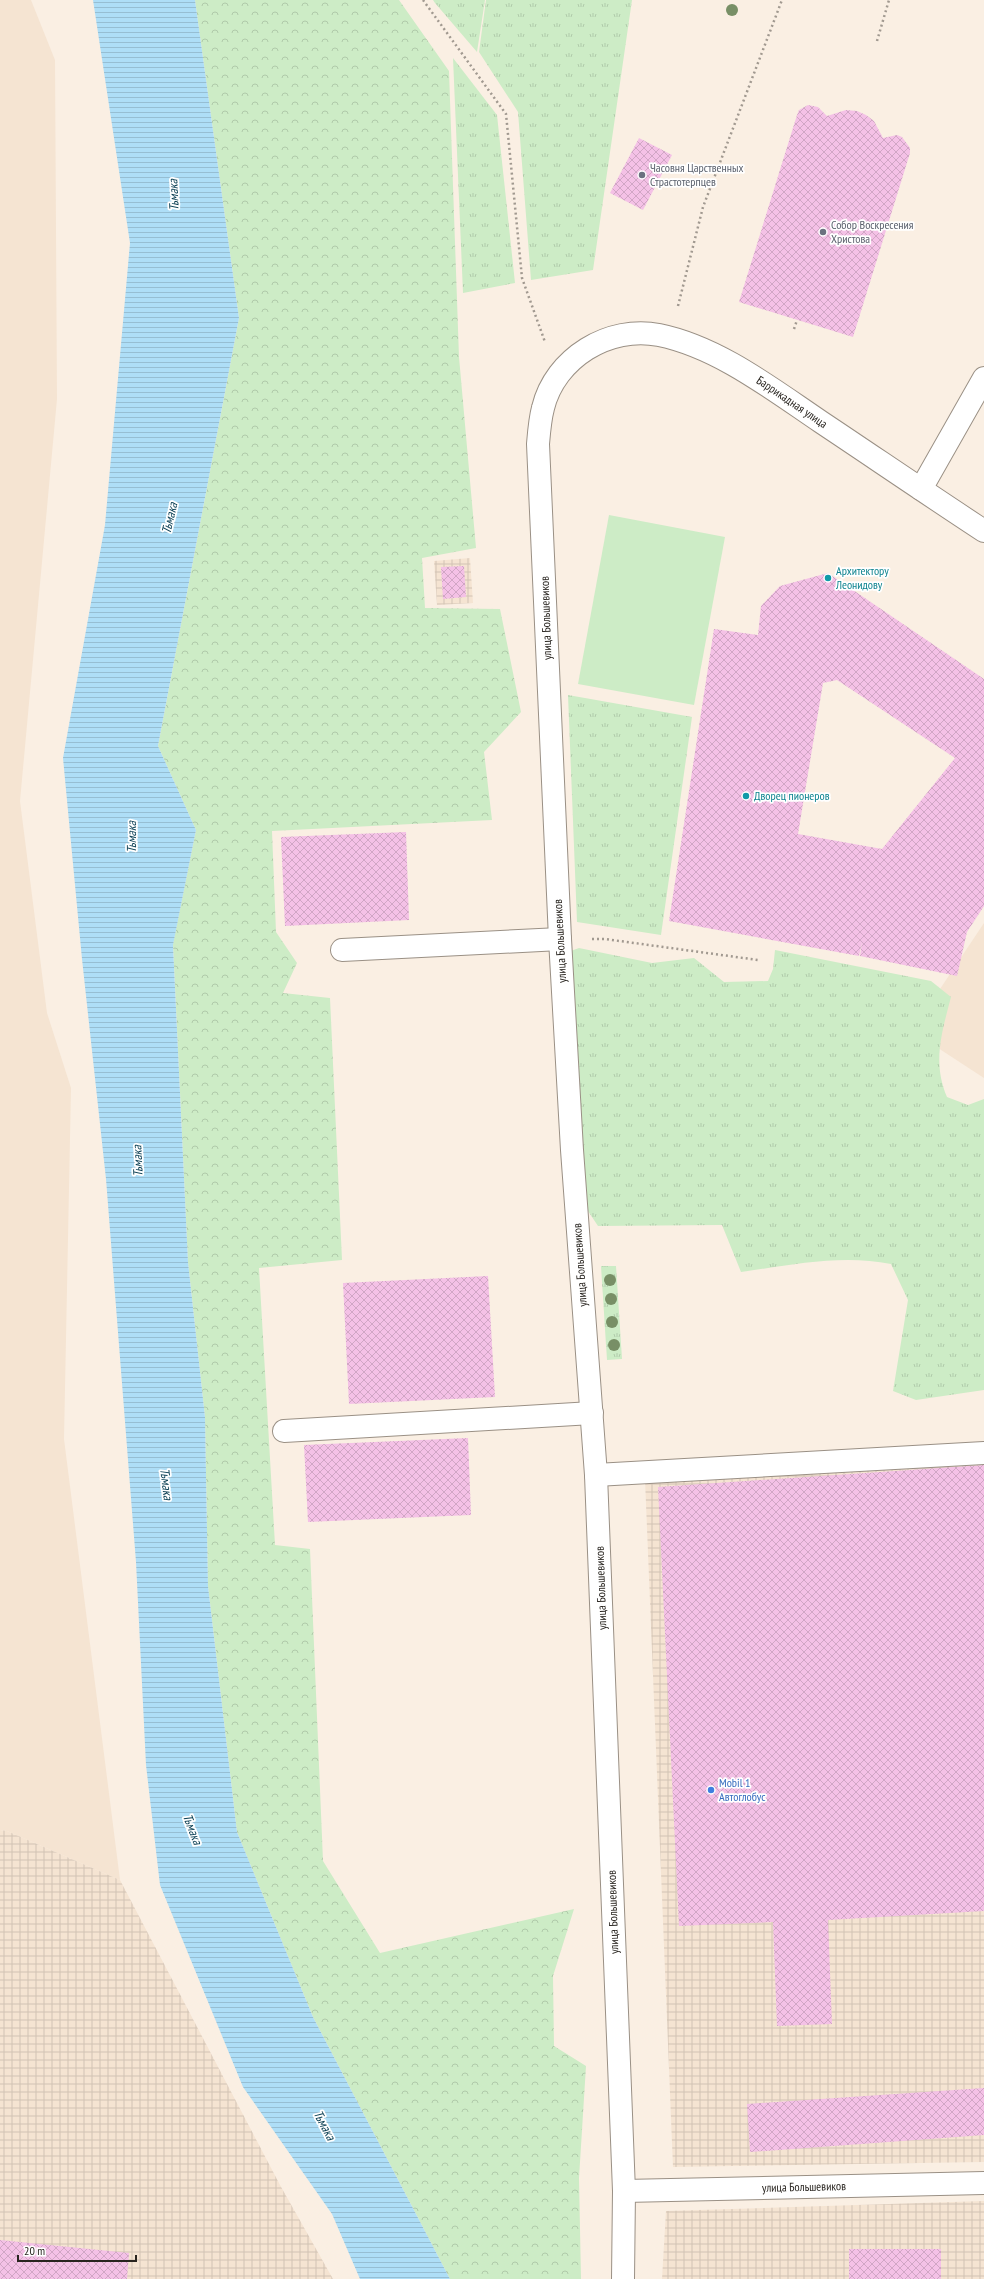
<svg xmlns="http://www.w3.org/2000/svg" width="984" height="2279" font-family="'PT Sans Narrow',sans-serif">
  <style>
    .built { fill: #f5e4d2 }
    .industrial { fill: url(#industrial-grid) }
    .grass { fill: url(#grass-tufts) }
    .forest { fill: url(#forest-crowns) }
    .pitch { fill: #cdecc6 }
    .water { fill: url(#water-rules) }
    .building { fill: url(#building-cross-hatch); fill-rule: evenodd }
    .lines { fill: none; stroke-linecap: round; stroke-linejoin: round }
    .lane-casing { stroke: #9a9085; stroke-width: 24 }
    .street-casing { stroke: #9a9085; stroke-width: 24 }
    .path { stroke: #a19990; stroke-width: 2.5; stroke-dasharray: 2 3; stroke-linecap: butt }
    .lane { stroke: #fff; stroke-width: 22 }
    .street { stroke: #fff; stroke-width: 22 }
    .tree { fill: #788f66 }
    .worship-dot { fill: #6b7280; stroke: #fff; stroke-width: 1.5 }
    .culture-dot { fill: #0f9aa8; stroke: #fff; stroke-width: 1.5 }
    .shop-dot { fill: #3f7fe0; stroke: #fff; stroke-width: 1.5 }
    .labels { text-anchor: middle; stroke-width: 3.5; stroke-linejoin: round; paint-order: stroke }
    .worship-label { font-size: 12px; fill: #5b616d; stroke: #fff; text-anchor: start }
    .street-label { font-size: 12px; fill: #28241f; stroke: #fff }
    .culture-label { font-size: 12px; fill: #0d838f; stroke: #fff; text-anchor: start }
    .shop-label { font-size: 12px; fill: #366cbe; stroke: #fff; text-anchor: start }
    .water-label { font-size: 13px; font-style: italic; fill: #083d52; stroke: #fff }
  </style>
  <defs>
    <pattern id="industrial-grid" width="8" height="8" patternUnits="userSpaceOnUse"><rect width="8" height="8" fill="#f5e4d2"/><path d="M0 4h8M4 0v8" fill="none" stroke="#d2c3b4"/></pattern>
    <pattern id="grass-tufts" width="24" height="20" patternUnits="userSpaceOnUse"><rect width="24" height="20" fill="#cdecc6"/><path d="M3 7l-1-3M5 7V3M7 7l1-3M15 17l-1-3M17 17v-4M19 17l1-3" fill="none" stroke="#b0caaa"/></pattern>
    <pattern id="forest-crowns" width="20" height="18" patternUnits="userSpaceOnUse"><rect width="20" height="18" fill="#cdecc6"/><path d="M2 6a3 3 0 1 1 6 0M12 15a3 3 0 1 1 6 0" fill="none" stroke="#b0caaa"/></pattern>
    <pattern id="water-rules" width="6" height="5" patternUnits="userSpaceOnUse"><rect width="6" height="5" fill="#aedef7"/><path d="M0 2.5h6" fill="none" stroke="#96bed3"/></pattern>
    <pattern id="building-cross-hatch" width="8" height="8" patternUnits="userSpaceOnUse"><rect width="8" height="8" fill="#f4c1e6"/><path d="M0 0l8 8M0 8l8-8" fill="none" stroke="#d1a6c5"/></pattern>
  </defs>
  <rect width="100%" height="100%" fill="#faefe3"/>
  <g class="built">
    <polygon points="0,0 31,0 55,60 57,399 20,801 47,1013 71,1088 64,1439 120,1880 7,1831 0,1830"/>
    <polygon points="984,923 984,1078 912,1031"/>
  </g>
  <g class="industrial">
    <polygon points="470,558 473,603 437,605 434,561"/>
    <polygon points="984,1464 984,2162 673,2167 645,1479"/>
    <polygon points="0,1830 7,1831 120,1880 280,2185 333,2279 0,2279"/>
    <polygon points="984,2201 984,2279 662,2279 666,2211"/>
  </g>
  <g class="grass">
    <polygon points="433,0 485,0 477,52 435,3"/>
    <polygon points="486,0 632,0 593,270 531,280 518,112 479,52"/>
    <polygon points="453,58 497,115 515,283 463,293"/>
    <polygon points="568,695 692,717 661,935 577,922"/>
    <path d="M 579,948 L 652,963 L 694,958 L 724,982 L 768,981 L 773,969 L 775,950 L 931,981 L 951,997 C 942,1032 932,1062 947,1097 L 968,1105 L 984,1099 L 984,1390 L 916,1400 L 893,1391 L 908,1300 L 891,1264 C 841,1254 791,1265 741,1272 L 722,1225 L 598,1226 L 584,1205 L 568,952 Z"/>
    <polygon points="601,1266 616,1266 622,1359 607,1360"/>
  </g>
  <polygon class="forest" points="195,0 399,0 449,71 459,357 476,548 422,558 425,608 500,609 521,712 484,752 492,820 272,831 276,932 297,963 283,993 330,998 342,1260 259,1268 275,1545 310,1549 323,1861 380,1953 574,1909 553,1976 554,2046 586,2066 579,2178 581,2279 450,2279 313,2017 237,1832 208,1586 205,1417 188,1262 173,944 196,830 158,746 239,318"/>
  <polygon class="pitch" points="609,515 725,537 694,705 578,684"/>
  <polygon class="water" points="93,0 195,0 239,318 158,746 196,830 173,945 188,1262 205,1417 208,1586 237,1832 313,2017 450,2279 360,2279 332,2214 243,2087 160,1885 146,1765 136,1562 106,1179 82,959 63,758 105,525 130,243"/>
  <g class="building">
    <polygon points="808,105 818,107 827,116 846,110 857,111 866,115 874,121 883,138 897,135 902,137 910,148 910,153 853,337 739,302 797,115 799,110"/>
    <polygon points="639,138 672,155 643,210 610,193"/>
    <polygon points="464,566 466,597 443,599 441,567"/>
    <path d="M 828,573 L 984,679 L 984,906 L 967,932 L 957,976 L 860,956 L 862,942 L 859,956 L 669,921 L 714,629 L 758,635 L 761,606 L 780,586 ZM 837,680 L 955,758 L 882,849 L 798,834 L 823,683 Z"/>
    <polygon points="406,832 409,920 285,926 281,837"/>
    <polygon points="488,1276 495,1397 349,1404 343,1283"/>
    <polygon points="468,1438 471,1515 308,1522 304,1445"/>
    <polygon points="984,1465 984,1911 828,1920 832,2024 777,2026 773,1922 679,1926 658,1487"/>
    <polygon points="984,2088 984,2135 750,2152 747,2104"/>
    <polygon points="0,2240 129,2253 127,2279 0,2279"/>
    <rect x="849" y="2249" width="92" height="30"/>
  </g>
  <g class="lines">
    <g class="lane-casing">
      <g id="lane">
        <polyline points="921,489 984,378"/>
        <polyline points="342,950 560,939"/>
        <polyline points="284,1431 592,1413"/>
        <polyline points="596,1475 984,1453"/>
      </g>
    </g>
    <g class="street-casing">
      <g id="street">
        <path id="s1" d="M 624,2191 L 984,2183"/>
        <path id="s2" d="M 623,2279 L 624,2191 L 596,1475 L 572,1150 L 560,939 L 538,444 C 539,432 540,419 543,408 C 555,358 609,325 659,335 C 718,347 772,389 821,422 C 875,458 929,495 984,531"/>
      </g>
    </g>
    <g class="path">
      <polyline points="423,0 506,114 522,278 545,342"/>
      <polyline points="877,41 889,0"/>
      <polyline points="678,306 703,207 782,0"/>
      <polyline points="794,329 797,320"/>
      <polyline points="592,939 605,939 758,960"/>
    </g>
    <use href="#lane" class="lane"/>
    <use href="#street" class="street"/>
  </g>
  <g class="tree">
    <circle cx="732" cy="10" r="6"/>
    <circle cx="610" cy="1280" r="6"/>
    <circle cx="611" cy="1299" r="6"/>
    <circle cx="612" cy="1322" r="6"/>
    <circle cx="614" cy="1345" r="6"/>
  </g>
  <g class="worship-dot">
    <circle cx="642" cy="175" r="4"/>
    <circle cx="823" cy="232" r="4"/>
  </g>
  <g class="culture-dot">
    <circle cx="828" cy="578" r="4"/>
    <circle cx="746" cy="796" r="4"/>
  </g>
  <circle class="shop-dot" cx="711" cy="1790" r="4"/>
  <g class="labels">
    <g class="worship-label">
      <text x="650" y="172">Часовня Царственных<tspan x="650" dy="14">Страстотерпцев</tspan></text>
      <text x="831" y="229">Собор Воскресения<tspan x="831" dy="14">Христова</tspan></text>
    </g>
    <g class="street-label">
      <text dy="4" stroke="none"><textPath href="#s2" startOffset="2174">Баррикадная улица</textPath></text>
      <text transform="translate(546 618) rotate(-92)" y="4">улица Большевиков</text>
      <text transform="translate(560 941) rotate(-93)" y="4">улица Большевиков</text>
      <text transform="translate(580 1265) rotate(-94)" y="4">улица Большевиков</text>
      <text transform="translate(601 1588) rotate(-92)" y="4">улица Большевиков</text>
      <text transform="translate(613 1912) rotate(-92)" y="4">улица Большевиков</text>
      <text dy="4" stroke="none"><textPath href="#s1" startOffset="180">улица Большевиков</textPath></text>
    </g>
    <g class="culture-label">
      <text x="836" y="575">Архитектору<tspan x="836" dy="14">Леонидову</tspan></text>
      <text x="754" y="800">Дворец пионеров</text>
    </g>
    <g class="shop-label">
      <text x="719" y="1787">Mobil 1<tspan x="719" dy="14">Автоглобус</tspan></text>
    </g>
    <g class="water-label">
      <text transform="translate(173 195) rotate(-92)" y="5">Тьмака</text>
      <text transform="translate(169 518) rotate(-77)" y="5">Тьмака</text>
      <text transform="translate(131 837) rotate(-90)" y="5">Тьмака</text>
      <text transform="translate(137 1161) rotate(-92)" y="5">Тьмака</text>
      <text transform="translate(167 1484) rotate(83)" y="5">Тьмака</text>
      <text transform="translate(193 1829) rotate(69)" y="5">Тьмака</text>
      <text transform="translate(325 2125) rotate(62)" y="5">Тьмака</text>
    </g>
  </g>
  <path d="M18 2255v6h118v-6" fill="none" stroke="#28241f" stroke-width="2"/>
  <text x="24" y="2255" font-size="12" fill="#28241f" stroke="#ffffff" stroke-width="3" paint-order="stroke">20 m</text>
</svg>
